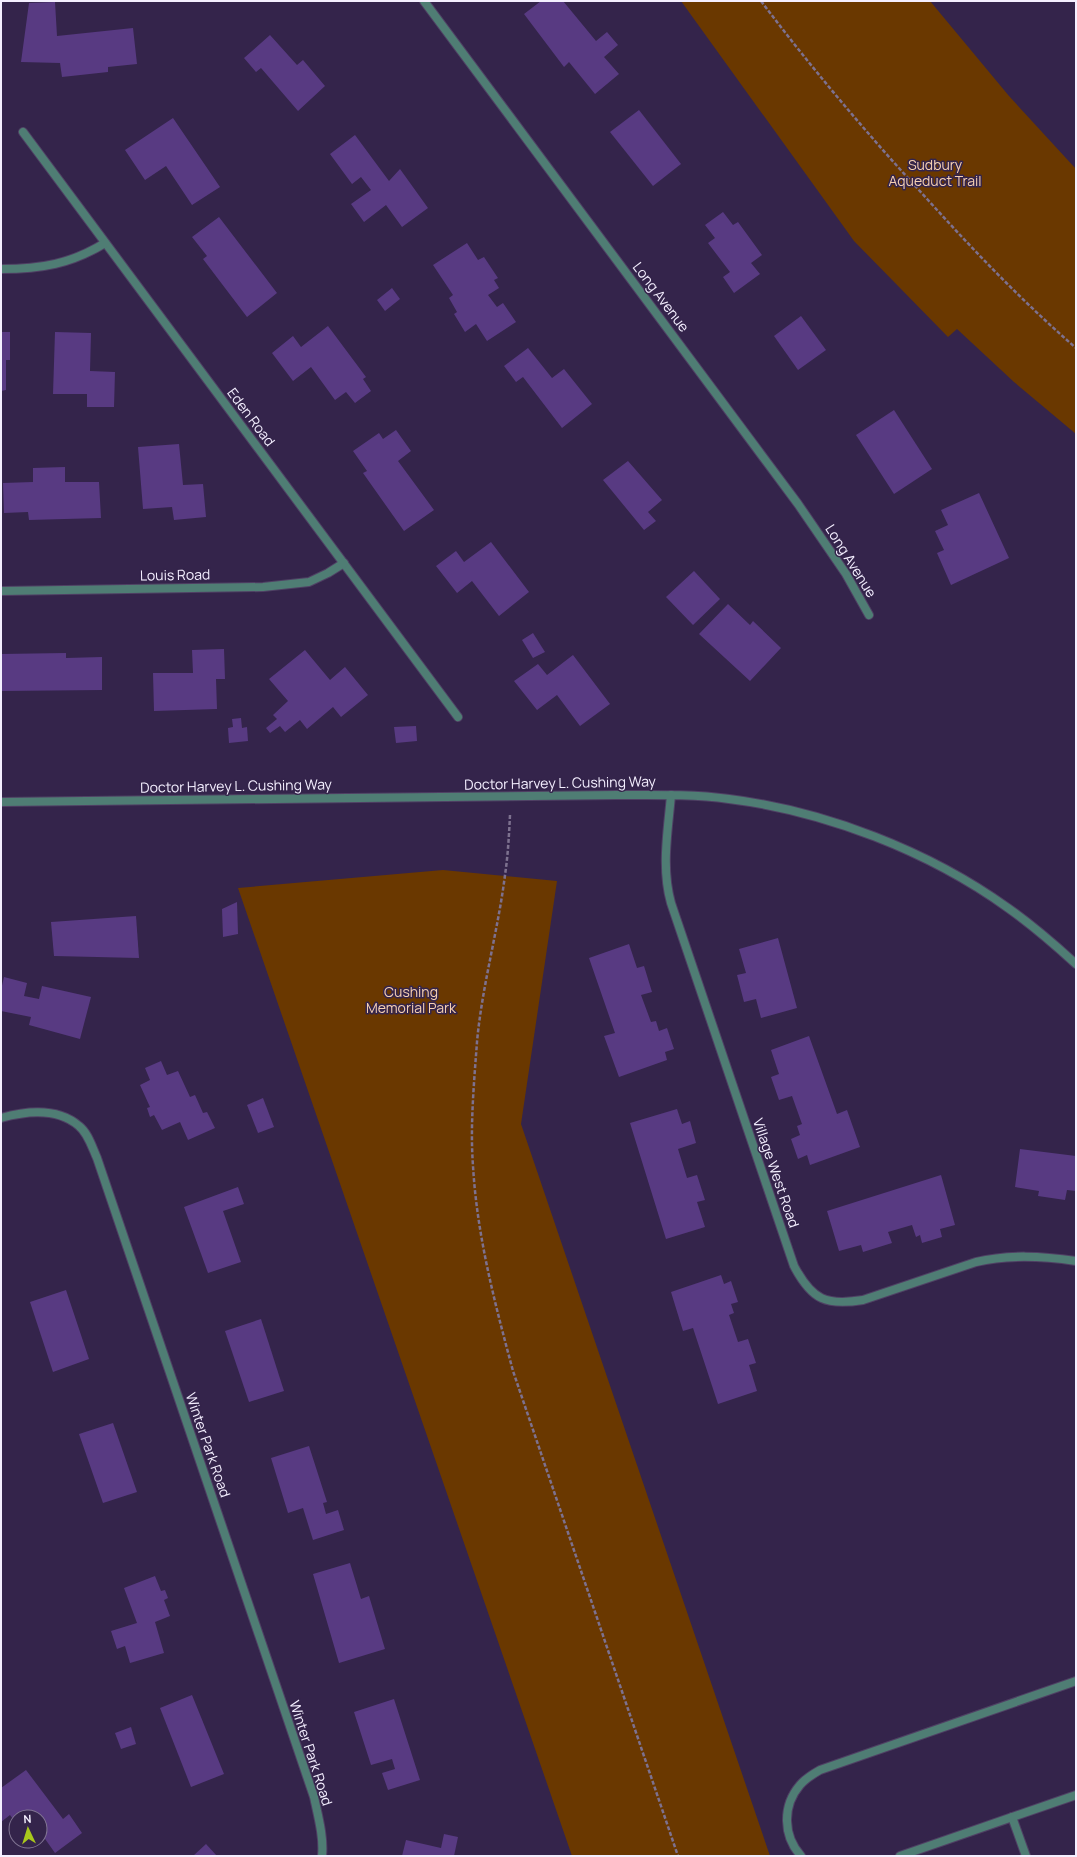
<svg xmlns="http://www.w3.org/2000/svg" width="1077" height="1857" font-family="Manrope,sans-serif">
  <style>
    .green { fill: #6a3800 }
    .building { fill: #583a82 }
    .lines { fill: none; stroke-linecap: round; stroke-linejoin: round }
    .service-casing { stroke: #4f4064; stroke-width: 10 }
    .minor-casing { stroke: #4f4064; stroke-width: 10 }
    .tertiary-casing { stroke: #4f4064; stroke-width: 10 }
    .path { stroke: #7d718f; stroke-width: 2.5; stroke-dasharray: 4 2; stroke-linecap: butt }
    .service { stroke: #4f7d74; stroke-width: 8 }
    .minor { stroke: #4f7d74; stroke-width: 8 }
    .tertiary { stroke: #4f7d74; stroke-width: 8 }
    .labels { text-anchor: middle; stroke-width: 3; stroke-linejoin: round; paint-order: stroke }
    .park-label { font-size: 14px; fill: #f6d0b2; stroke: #34244b }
    .street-label { font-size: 14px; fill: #f4efff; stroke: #34244b }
  </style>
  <rect width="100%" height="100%" fill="#34244b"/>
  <g class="green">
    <polygon points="681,1 930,1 1009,96 1076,169 1076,434 1014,382 957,329 948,337 854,241"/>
    <polygon points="443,870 557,881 521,1124 770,1856 572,1856 238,888"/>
  </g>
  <g class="building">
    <polygon points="541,1 563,1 596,41 607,32 618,45 604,57 619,74 595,94 569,62 564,67 524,14"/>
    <polygon points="55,2 57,36 133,28 137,64 108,67 108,72 62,77 60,63 21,62 29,3"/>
    <polygon points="270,35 297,65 303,60 325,86 298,111 261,68 256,72 244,58"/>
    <polygon points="639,110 681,164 653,186 610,132"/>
    <polygon points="173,118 220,187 192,205 166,166 145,180 125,150"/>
    <polygon points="355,135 389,181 400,169 428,208 402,227 386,205 364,222 351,204 371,190 361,177 352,184 330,154"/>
    <polygon points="723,212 733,225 738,222 762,255 751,263 760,274 734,293 723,277 730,272 708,243 715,238 705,225"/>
    <polygon points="219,217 277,293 247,317 203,259 207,256 192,237"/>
    <polygon points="467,243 478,260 484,257 498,278 494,280 499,288 488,295 497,307 503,303 516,322 487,341 476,324 465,332 454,314 457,312 449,298 453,295 433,265"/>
    <polygon points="392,288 400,299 385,311 377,300"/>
    <polygon points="801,316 826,350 798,370 774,336"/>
    <polygon points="328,326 366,377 363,379 371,391 355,403 346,392 335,400 311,367 293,381 272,353 293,336 301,347"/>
    <polygon points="1,332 10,332 10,360 6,360 6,390 1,391"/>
    <polygon points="55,332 91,333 90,371 115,372 114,407 87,407 87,394 53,394"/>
    <polygon points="528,348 552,378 564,369 592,404 562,428 523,377 516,382 504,366"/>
    <polygon points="894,410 932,469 894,494 856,435"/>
    <polygon points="396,430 411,451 398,461 434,510 404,531 363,473 367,471 353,451 379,433 383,439"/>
    <polygon points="179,444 183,485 203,484 206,517 174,520 172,507 143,509 138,447"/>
    <polygon points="628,461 662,500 648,512 656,521 644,530 603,480"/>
    <polygon points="65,467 65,482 99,482 101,518 29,520 28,512 4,513 3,483 33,482 33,468"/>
    <polygon points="979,493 1009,558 951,585 937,553 944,550 935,531 948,525 941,510"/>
    <polygon points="491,542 529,592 499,616 472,581 457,593 436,566 456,551 464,562"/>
    <polygon points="694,571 720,599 693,625 666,597"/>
    <polygon points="728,604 750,625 753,621 781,648 750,681 699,634"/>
    <polygon points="533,633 545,652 533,658 522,640"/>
    <polygon points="224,649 225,679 216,679 217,709 154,711 153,673 193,673 192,650"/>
    <polygon points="305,650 330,680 345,667 368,695 341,717 333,707 307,729 300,720 285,732 280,726 270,733 266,728 277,719 273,715 288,701 269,679"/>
    <polygon points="66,653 66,658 102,657 102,690 1,691 1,654"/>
    <polygon points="573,655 610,704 580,726 557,695 537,710 514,681 538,664 547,675"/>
    <polygon points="241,718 242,728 247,727 248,741 229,743 228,728 233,727 232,719"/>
    <polygon points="416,726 417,741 396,743 394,727"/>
    <polygon points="237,902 238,934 223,937 222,909"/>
    <polygon points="136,916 139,958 54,956 51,922"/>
    <polygon points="778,938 797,1008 761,1018 756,999 744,1002 737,975 746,973 739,949"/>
    <polygon points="629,944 637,968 644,966 652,992 641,995 651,1022 656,1021 659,1031 667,1028 674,1049 665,1052 667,1060 619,1077 604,1036 615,1033 589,958"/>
    <polygon points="4,977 27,983 24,996 39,999 42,986 91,997 80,1039 29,1025 31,1017 1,1011 1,990"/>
    <polygon points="809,1036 837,1114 847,1110 860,1147 810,1165 807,1155 798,1159 791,1139 800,1135 797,1126 802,1124 792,1096 779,1100 771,1077 779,1074 771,1050"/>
    <polygon points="161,1061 167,1075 178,1071 190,1097 195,1095 203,1113 207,1112 215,1128 188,1140 180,1122 162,1130 154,1115 150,1117 147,1108 150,1107 140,1085 150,1080 145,1068"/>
    <polygon points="263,1098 274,1127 258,1133 247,1105"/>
    <polygon points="677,1109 682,1124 690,1121 696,1143 678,1149 687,1178 697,1175 705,1200 697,1202 705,1227 666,1239 630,1123"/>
    <polygon points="1020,1149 1076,1156 1076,1191 1067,1190 1065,1200 1038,1196 1039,1191 1015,1187"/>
    <polygon points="941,1175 955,1225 940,1229 942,1237 922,1243 920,1235 916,1237 912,1225 888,1232 892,1243 863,1252 861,1245 839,1251 827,1211"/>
    <polygon points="238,1187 244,1204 223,1211 241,1262 208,1273 184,1207"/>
    <polygon points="721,1275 724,1284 731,1281 738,1302 731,1304 734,1313 729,1315 738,1342 748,1339 756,1363 749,1365 757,1391 718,1404 693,1328 683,1331 671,1292"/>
    <polygon points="66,1290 89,1359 53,1372 30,1302"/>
    <polygon points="261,1319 284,1391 249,1402 225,1331"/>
    <polygon points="113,1423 137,1492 103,1503 79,1434"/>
    <polygon points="309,1446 327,1502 323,1503 326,1514 338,1510 344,1530 313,1540 303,1508 288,1513 271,1458"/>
    <polygon points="350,1563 361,1599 369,1596 385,1649 339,1663 313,1574"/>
    <polygon points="155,1576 161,1591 165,1590 168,1598 164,1600 170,1616 155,1622 164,1653 130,1663 125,1646 117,1649 111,1631 137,1623 124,1588"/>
    <polygon points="192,1695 224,1774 191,1787 160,1708"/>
    <polygon points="394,1699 420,1780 388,1790 382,1773 395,1769 392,1759 371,1765 354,1712"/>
    <polygon points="131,1727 136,1744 121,1749 115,1733"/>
    <polygon points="26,1770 63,1819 69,1814 82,1833 55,1853 43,1836 40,1838 40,1817 16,1817 16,1823 10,1815 1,1822 1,1788"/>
    <polygon points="444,1834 458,1837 454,1856 402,1856 406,1840 441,1848"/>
    <polygon points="206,1844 217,1856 193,1856"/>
  </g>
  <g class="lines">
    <g class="service-casing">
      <g id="service">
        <path d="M 671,795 C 668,831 661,867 671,903 L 794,1266 C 812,1300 826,1306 863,1300 L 976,1262 C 1009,1254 1042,1256 1076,1261"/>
        <polyline points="1012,1817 1026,1856"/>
        <path d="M 801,1856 C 783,1836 782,1806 800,1785 C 805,1779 813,1774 820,1770 L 1076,1681"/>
        <polyline points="900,1856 1076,1795"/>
      </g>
    </g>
    <g class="minor-casing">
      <g id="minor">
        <polyline points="424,1 798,504 846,574 869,615"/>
        <polyline points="23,132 458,717"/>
        <path d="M 1,269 C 41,269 71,264 105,243"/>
        <polyline points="1,591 263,587 309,582 328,573 344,563"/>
        <path d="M 1,1118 C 26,1111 57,1107 79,1126 C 88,1133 92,1147 97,1158 L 314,1797 C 318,1816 324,1837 322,1856"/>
      </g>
    </g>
    <g class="tertiary-casing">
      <path id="tertiary" d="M 1,802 L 617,795 C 654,795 692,794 729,799 C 825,811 929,851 1008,908 C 1032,925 1054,944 1076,964"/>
    </g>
    <g class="path">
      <path d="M 761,1 C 813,70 869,136 928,200 C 975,252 1023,302 1076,348"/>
      <path d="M 510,815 C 509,835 508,855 505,875 C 498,931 482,986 477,1042 C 474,1083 470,1126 473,1166 C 477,1236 495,1304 513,1371 L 678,1856"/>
    </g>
    <use href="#service" class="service"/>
    <use href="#minor" class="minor"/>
    <use href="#tertiary" class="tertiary"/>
  </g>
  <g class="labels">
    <g class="park-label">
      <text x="935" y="170">Sudbury<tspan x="935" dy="16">Aqueduct Trail</tspan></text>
      <text x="411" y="997">Cushing<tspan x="411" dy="16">Memorial Park</tspan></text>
    </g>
    <g class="street-label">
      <text transform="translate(661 297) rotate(53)" y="5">Long Avenue</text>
      <text transform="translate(251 417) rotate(53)" y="5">Eden Road</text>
      <text transform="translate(851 561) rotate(58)" y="5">Long Avenue</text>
      <text transform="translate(175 575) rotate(-1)" y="5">Louis Road</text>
      <text transform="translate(560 783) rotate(-1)" y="5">Doctor Harvey L. Cushing Way</text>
      <text transform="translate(236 786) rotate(-1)" y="5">Doctor Harvey L. Cushing Way</text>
      <text transform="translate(776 1173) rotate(71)" y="5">Village West Road</text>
      <text transform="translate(208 1445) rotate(71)" y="5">Winter Park Road</text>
      <text transform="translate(311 1753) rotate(72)" y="5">Winter Park Road</text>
    </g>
  </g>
  <rect width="1077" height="1857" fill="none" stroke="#f4efff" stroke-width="4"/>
  <g transform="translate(28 1829) rotate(356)"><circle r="19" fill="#34244b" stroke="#817593"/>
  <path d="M0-3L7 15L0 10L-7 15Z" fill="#a8c71d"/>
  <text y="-6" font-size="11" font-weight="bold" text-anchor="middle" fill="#f4efff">N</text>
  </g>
</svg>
